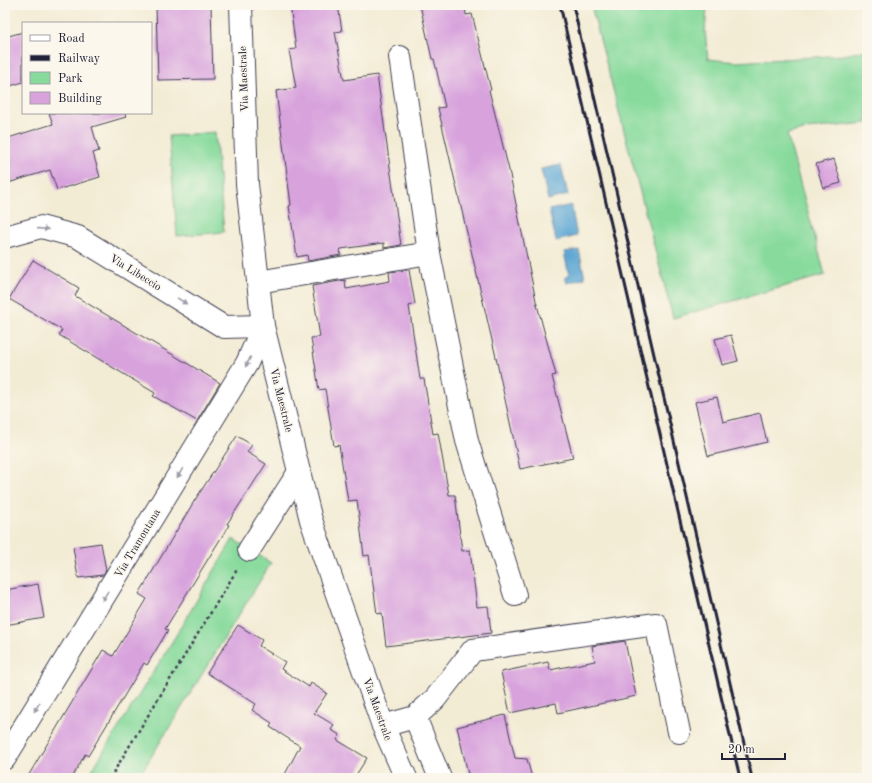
<svg xmlns="http://www.w3.org/2000/svg" width="872" height="783" font-family="'Old Standard TT',serif">
  <style>
    .green { fill: #87da9c; stroke: #547e6c }
    .water { fill: #5ba6d3; stroke: #3e6487 }
    .building { fill: #d8a3dd }
    .lines { fill: none; stroke-linecap: round; stroke-linejoin: round }
    .minor-casing { stroke: #414052; stroke-width: 24 }
    .path { stroke: #414052; stroke-width: 2.5; stroke-dasharray: 3 3; stroke-linecap: butt }
    .minor { stroke: #fff; stroke-width: 22 }
    .rail { stroke: #22223b; stroke-width: 3 }
    .oneway { fill: #9c9ca7 }
    .labels { text-anchor: middle; stroke-width: 3.5; stroke-linejoin: round; paint-order: stroke }
    .street-label { font-size: 11px; fill: #22223b; stroke: #fbf7ec }
  </style>
  <rect width="100%" height="100%" fill="#fbf7ec"/>
  <filter id="ink" filterUnits="userSpaceOnUse"><feTurbulence type="fractalNoise" baseFrequency=".025" numOctaves="2"/><feDisplacementMap in="SourceGraphic" scale="8" xChannelSelector="R" yChannelSelector="G"/><feConvolveMatrix kernelMatrix="1 2 1 2 8 2 1 2 1" color-interpolation-filters="sRGB"/></filter>
  <filter id="wash" filterUnits="userSpaceOnUse"><feTurbulence type="fractalNoise" baseFrequency=".012" numOctaves="4" result="noise"/><feDisplacementMap in="SourceGraphic" scale="16" xChannelSelector="R" yChannelSelector="G"/><feGaussianBlur stdDeviation="0.9" result="paint"/><feColorMatrix in="noise" values="0 0 0 0 0 0 0 0 0 0 0 0 0 0 0 0 0 1.4 0 .05"/><feComposite in="paint" operator="in"/></filter>
  <g filter="url(#wash)">
    <rect width="100%" height="100%" fill="#f3ecd5"/>
    <g class="green">
      <polygon points="591,5 622,5 632,11 644,8 646,5 710,5 707,8 705,31 708,59 737,62 844,55 867,50 867,123 807,129 787,134 825,275 673,318"/>
      <polygon points="215,132 224,232 177,236 169,136"/>
      <polygon points="233,539 271,563 138,778 87,778 172,642"/>
    </g>
    <g class="water">
      <polygon points="561,165 568,195 548,200 541,169"/>
      <polygon points="571,205 577,236 556,241 549,210"/>
      <polygon points="579,250 585,278 567,283 565,277 569,276 564,252"/>
    </g>
    <g id="blocks">
      <g class="building">
        <polygon points="156,5 211,5 213,79 158,80"/>
        <polygon points="290,5 338,5 342,31 335,32 344,80 377,75 401,245 384,248 384,243 341,249 340,250 341,255 308,261 307,255 297,257 289,206 291,205 276,91 296,88 289,50 296,49"/>
        <polygon points="420,5 465,5 466,15 472,14 491,90 489,90 509,170 536,301 556,375 552,376 573,458 520,469 495,353 438,108 445,107 434,59 432,59"/>
        <polygon points="23,32 23,82 10,86 5,71 5,37"/>
        <polygon points="49,113 125,113 126,117 92,127 99,151 93,153 100,177 57,190 50,170 5,184 5,139 53,124"/>
        <polygon points="834,159 841,183 823,188 816,164"/>
        <polygon points="33,260 79,288 75,296 220,383 197,421 153,396 155,393 59,335 62,330 9,299"/>
        <polygon points="405,270 409,270 415,304 409,306 420,379 424,379 433,434 438,433 449,495 455,495 462,551 470,550 477,607 488,606 491,633 386,646 382,613 377,614 369,555 364,556 357,500 348,501 339,445 334,446 325,389 319,390 311,338 320,337 312,286 345,280 346,289 390,281 389,272"/>
        <polygon points="731,335 738,361 722,365 715,339"/>
        <polygon points="717,397 723,422 760,413 767,442 708,456 695,402"/>
        <polygon points="237,436 252,445 247,452 266,464 227,524 229,525 165,629 168,630 147,665 144,663 88,756 85,754 72,778 27,778 103,650 113,656 147,599 139,594 193,503"/>
        <polygon points="101,543 106,570 103,575 78,578 73,547"/>
        <polygon points="38,584 44,618 5,625 5,590"/>
        <polygon points="238,625 262,640 259,646 285,662 281,669 309,687 311,683 327,693 314,713 334,725 331,730 340,735 337,740 367,758 354,778 283,778 300,746 270,727 272,723 252,710 256,704 207,673"/>
        <polygon points="625,641 636,696 558,713 556,703 510,713 501,672 548,662 550,670 595,661 592,646"/>
        <polygon points="505,715 515,758 527,759 532,778 469,778 457,727"/>
      </g>
    </g>
  </g>
  <g filter="url(#ink)">
    <use href="#blocks" fill-opacity="0" stroke="#414052" stroke-width="1"/>
    <g class="lines">
      <g class="minor-casing">
        <g id="minor">
          <polyline points="241,5 247,184 263,326 311,520 383,726 406,778"/>
          <polyline points="400,57 429,253 467,441 515,595"/>
          <polyline points="5,237 41,227 78,237 224,327 263,326 247,363 5,758"/>
          <polyline points="258,282 429,253"/>
          <polyline points="249,550 299,472"/>
          <polyline points="415,717 440,778"/>
          <polyline points="383,726 415,717 435,699 473,650 656,624 679,732"/>
        </g>
      </g>
      <polyline class="path" points="110,778 238,568"/>
      <use href="#minor" class="minor"/>
      <g class="rail">
        <polyline points="560,5 740,778"/>
        <polyline points="573,5 752,778"/>
      </g>
    </g>
    <defs><path id="oneway-solid" d="M-6-.8H1V-3.2L6.5 0L1 3.2V.8H-6Z"/></defs>
    <g class="oneway">
      <use href="#oneway-solid" transform="translate(43 229) rotate(4)"/>
      <use href="#oneway-solid" transform="translate(182 301) rotate(32)"/>
      <use href="#oneway-solid" transform="translate(248 362) rotate(117)"/>
      <use href="#oneway-solid" transform="translate(180 473) rotate(121)"/>
      <use href="#oneway-solid" transform="translate(105 596) rotate(121)"/>
      <use href="#oneway-solid" transform="translate(37 707) rotate(121)"/>
    </g>
  </g>
  <g class="labels">
    <g class="street-label">
      <text transform="translate(243 79) rotate(-92)" y="4">Via Maestrale</text>
      <text transform="translate(136 272) rotate(32)" y="4">Via Libeccio</text>
      <text transform="translate(282 400) rotate(76)" y="4">Via Maestrale</text>
      <text transform="translate(137 543) rotate(-59)" y="4">Via Tramontana</text>
      <text transform="translate(378 709) rotate(70)" y="4">Via Maestrale</text>
    </g>
  </g>
  <rect width="872" height="783" fill="none" stroke="#fbf7ec" stroke-width="20"/>
  <rect x="22" y="22" width="130" height="92" fill="#fbf7ec" stroke="#a4a2a5"/>
  <rect x="30" y="35" width="20" height="6" fill="#ffffff" stroke="#a4a2a5"/>
  <text x="58" y="42" font-size="12" fill="#22223b">Road</text>
  <rect x="30" y="55" width="20" height="6" fill="#22223b" stroke="#a4a2a5"/>
  <text x="58" y="62" font-size="12" fill="#22223b">Railway</text>
  <rect x="30" y="72" width="20" height="12" fill="#87da9c" stroke="#a4a2a5"/>
  <text x="58" y="82" font-size="12" fill="#22223b">Park</text>
  <rect x="30" y="92" width="20" height="12" fill="#d8a3dd" stroke="#a4a2a5"/>
  <text x="58" y="102" font-size="12" fill="#22223b">Building</text>
  <path d="M722 753v6h63v-6" fill="none" stroke="#22223b" stroke-width="2"/>
  <text x="728" y="753" font-size="12" fill="#22223b" stroke="#fbf7ec" stroke-width="3" paint-order="stroke">20 m</text>
</svg>
